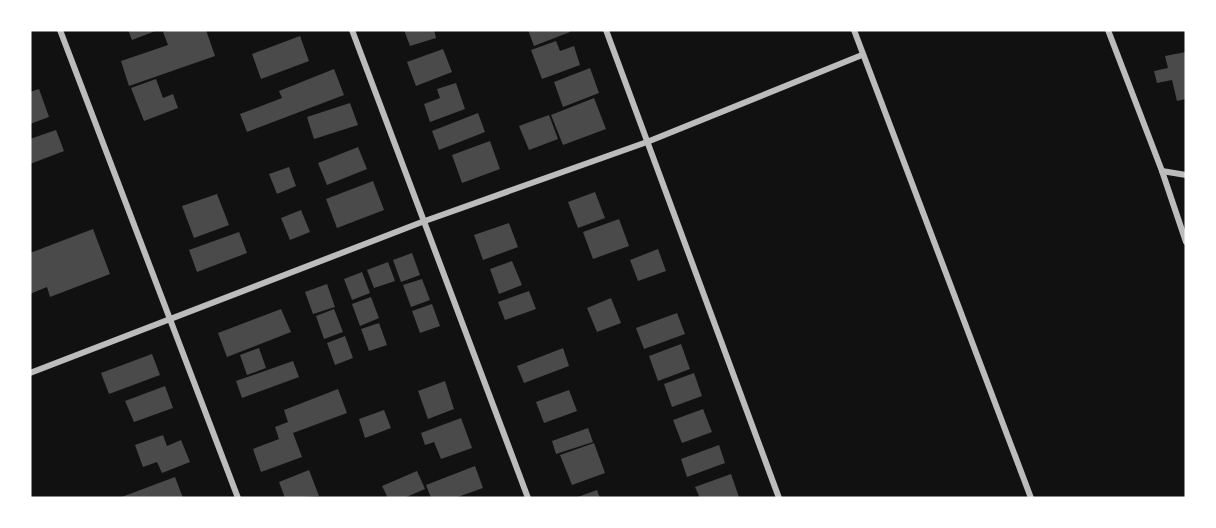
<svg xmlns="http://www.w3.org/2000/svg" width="1216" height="528" font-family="'Zilla Slab',serif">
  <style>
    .building { fill: #4a4a4a }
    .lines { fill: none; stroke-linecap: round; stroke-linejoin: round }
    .minor { stroke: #bcbcbc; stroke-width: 6 }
  </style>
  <rect width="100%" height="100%" fill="#111"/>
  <g class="building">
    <polygon points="128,30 158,30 132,40"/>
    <polygon points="170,30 206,30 215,56 129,86 121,61 168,45 163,32"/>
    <polygon points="404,30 434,30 436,38 410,46"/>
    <polygon points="528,30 570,30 570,32 534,46"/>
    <polygon points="300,36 309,61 261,79 252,54"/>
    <polygon points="556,41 560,51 574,46 580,65 542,79 531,50"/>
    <polygon points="443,49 452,72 416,86 407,62"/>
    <polygon points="1186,52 1186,99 1177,101 1172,80 1157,83 1154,71 1168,68 1165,56"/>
    <polygon points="590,68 599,93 563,107 554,82"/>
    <polygon points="334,69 344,95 247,132 240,114 282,98 279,91"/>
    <polygon points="156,79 163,98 173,94 178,108 144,121 131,88"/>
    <polygon points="456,83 465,109 430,122 424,104 440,98 437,89"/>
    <polygon points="39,89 49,117 30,124 30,92"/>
    <polygon points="594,98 606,129 563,145 551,115"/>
    <polygon points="350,103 358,125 314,139 307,117"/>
    <polygon points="478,113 485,132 439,150 432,131"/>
    <polygon points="549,115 558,139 529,150 519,126"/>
    <polygon points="56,130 64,151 30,164 30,139"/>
    <polygon points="490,141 500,169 462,183 452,155"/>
    <polygon points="358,147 367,169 327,185 318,163"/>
    <polygon points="289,167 296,186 277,194 269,174"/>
    <polygon points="373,181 384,210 337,228 326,199"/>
    <polygon points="595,192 605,218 578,228 568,202"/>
    <polygon points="217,194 229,225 194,238 182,206"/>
    <polygon points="301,210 310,232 290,240 281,218"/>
    <polygon points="619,219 629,246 593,259 583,232"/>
    <polygon points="509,223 518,247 483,260 474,235"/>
    <polygon points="93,229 110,274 50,297 47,287 30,294 30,253"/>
    <polygon points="239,232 247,253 197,272 189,250"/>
    <polygon points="658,249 666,271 638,281 630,260"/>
    <polygon points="412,253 420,275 401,282 393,260"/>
    <polygon points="512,261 522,285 499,294 490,269"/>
    <polygon points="388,262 395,281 374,288 367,270"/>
    <polygon points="362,272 370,293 352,300 344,279"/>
    <polygon points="422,279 430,300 411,307 403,285"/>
    <polygon points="327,284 335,307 313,314 305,292"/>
    <polygon points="529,291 536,309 505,320 498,302"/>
    <polygon points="371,297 379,318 360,326 352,304"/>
    <polygon points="611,298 621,323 597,332 587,308"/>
    <polygon points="432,304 440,326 420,333 412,311"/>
    <polygon points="281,309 291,332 227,357 218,333"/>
    <polygon points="334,309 343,332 324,339 316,316"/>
    <polygon points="677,313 685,334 644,349 636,328"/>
    <polygon points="379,323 387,345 369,351 361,329"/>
    <polygon points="345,336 353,358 335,365 327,343"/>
    <polygon points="681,344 690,369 658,381 649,356"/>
    <polygon points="259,348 266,368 247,375 240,355"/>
    <polygon points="563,348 569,366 524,383 517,366"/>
    <polygon points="152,354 160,375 109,394 101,373"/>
    <polygon points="293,361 299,377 242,398 236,381"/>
    <polygon points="694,373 702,396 672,407 664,384"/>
    <polygon points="445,381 454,409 428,419 418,391"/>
    <polygon points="165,386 173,408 134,422 125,401"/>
    <polygon points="338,389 347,413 293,433 302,457 261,472 253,449 279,439 275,427 288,422 284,410"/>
    <polygon points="569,390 577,411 544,423 536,402"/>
    <polygon points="703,409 712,432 682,443 673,420"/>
    <polygon points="384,410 391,428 365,438 359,419"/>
    <polygon points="461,418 472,448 441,459 434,442 425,445 421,433"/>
    <polygon points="588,428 593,442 556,454 552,441"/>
    <polygon points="163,435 167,446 181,440 190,462 162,473 157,462 143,467 135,445"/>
    <polygon points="594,443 605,473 572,485 560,455"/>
    <polygon points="719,445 725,463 687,477 681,459"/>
    <polygon points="475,466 483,488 455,498 431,498 426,485"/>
    <polygon points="309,470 319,496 285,498 279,482"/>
    <polygon points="417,471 425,489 404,498 388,498 382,486"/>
    <polygon points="731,474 739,497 700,498 695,487"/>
    <polygon points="175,477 183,498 119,498"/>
    <polygon points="597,490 600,498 575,498"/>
  </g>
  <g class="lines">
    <g class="minor">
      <polyline points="60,30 238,498"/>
      <polyline points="352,30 528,498"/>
      <polyline points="606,30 779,498"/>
      <polyline points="854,30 1031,498"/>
      <polyline points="1108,30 1162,171 1186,242"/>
      <polyline points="1162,171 1186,175"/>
      <polyline points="30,373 422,222 647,142 862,55"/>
    </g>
  </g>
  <rect width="1216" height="528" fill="none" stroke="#ffffff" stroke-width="63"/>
</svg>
